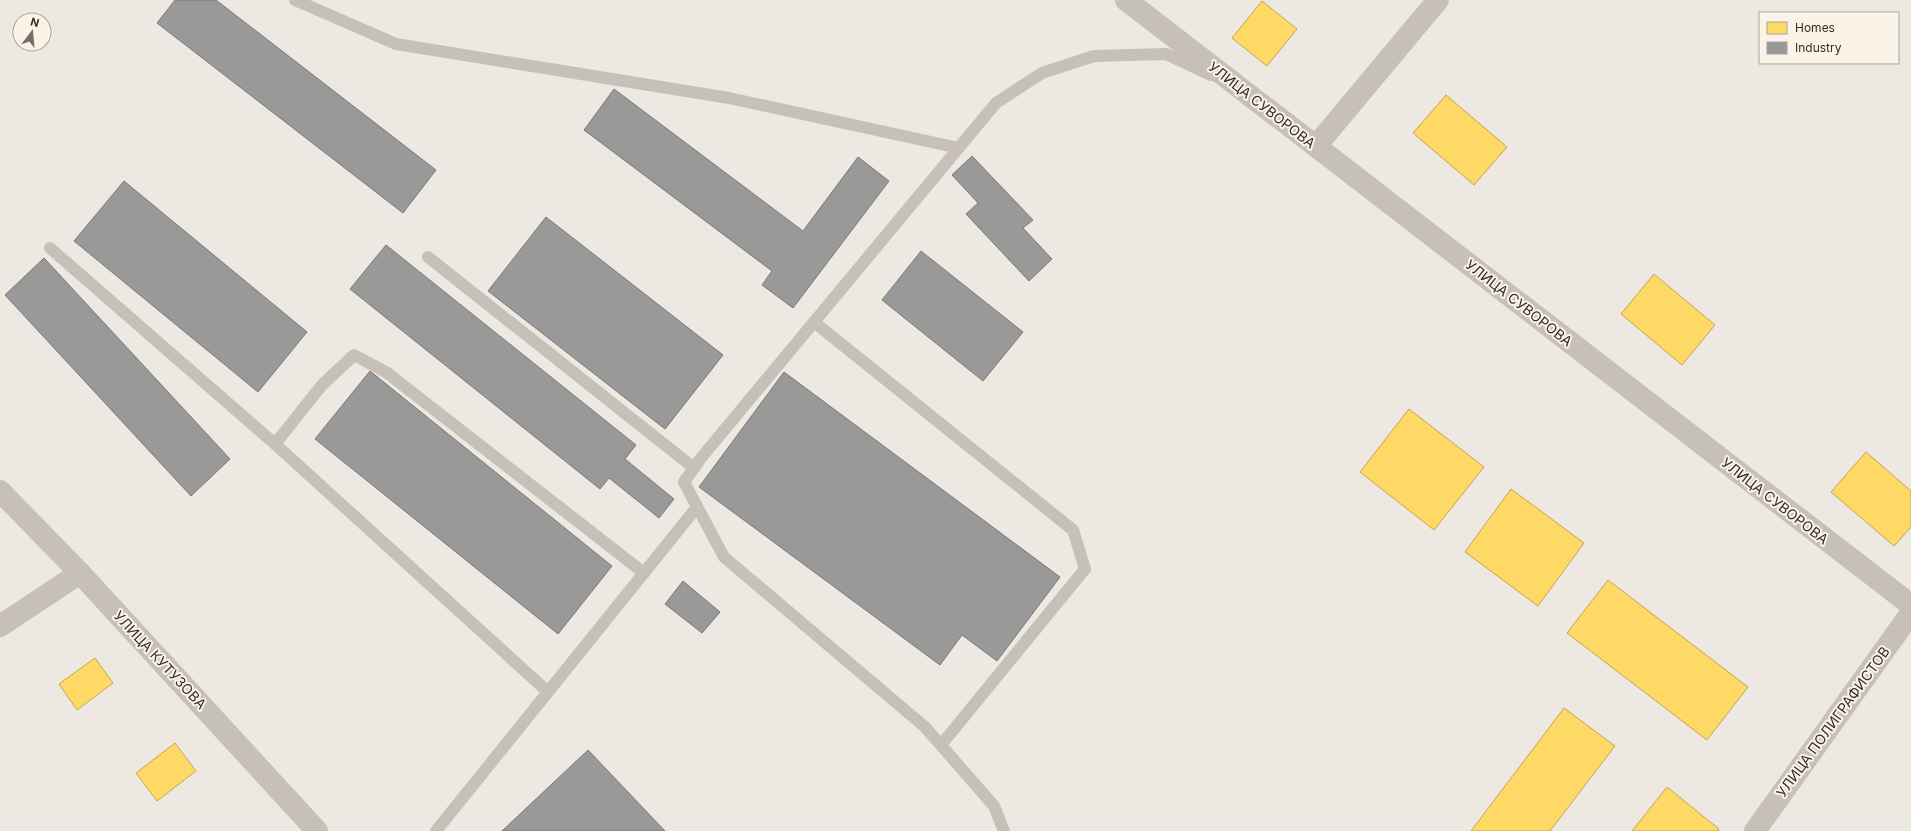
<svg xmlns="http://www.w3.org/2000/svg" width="1911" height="831" font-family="Inter,sans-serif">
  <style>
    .homes { fill: #ffd966; stroke: #c3a553 }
    .industry { fill: #999; stroke: #7c7977 }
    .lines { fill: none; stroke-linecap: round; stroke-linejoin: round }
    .service { stroke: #c7c0b9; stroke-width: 12 }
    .minor { stroke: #c7c0b9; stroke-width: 22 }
    .labels { text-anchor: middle; stroke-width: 4; stroke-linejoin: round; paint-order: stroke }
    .street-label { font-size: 14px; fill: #372d27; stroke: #faf3e7 }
  </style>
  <rect width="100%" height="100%" fill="#ede8e1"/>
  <g class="homes">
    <polygon points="1262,1 1297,29 1267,66 1232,38"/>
    <polygon points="1446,95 1507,147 1474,185 1413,133"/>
    <polygon points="1654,274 1715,325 1682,365 1621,314"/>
    <polygon points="1409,409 1484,467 1434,530 1360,472"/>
    <polygon points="1866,452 1911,491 1911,527 1894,546 1831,492"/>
    <polygon points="1511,489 1584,543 1538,606 1465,552"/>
    <polygon points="1608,580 1748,687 1707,740 1567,633"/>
    <polygon points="95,658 113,683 77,710 59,684"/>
    <polygon points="1564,708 1615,746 1550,831 1471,831"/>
    <polygon points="175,743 196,771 157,801 136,773"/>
    <polygon points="1667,787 1719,829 1718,831 1632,831"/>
  </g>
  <g class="industry">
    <polygon points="175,0 216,0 436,170 403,213 157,23"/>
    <polygon points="614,89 803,231 858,157 889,181 793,308 762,285 772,271 584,130"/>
    <polygon points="972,156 1033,220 1023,228 1052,259 1029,281 966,214 978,203 952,175"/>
    <polygon points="124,181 307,332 258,392 74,241"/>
    <polygon points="546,217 723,355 665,429 488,291"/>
    <polygon points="386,245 636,445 625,459 674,499 659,518 609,478 600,489 350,289"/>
    <polygon points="921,251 1023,332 983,381 882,300"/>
    <polygon points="44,258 230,459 191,496 5,295"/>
    <polygon points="370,371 612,566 558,634 315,439"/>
    <polygon points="784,372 1060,577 997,661 962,635 940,665 699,487"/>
    <polygon points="683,581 720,612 702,633 665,604"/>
    <polygon points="588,750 665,831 502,831"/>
  </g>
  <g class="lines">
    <g class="service">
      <polyline points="295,0 396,44 729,98 959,148"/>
      <polyline points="50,248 275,444 548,692"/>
      <polyline points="428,257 694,468"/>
      <polyline points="814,322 1073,530 1085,569 941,745"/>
      <polyline points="275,444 322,385 354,355 386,372 644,573"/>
      <polyline points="436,831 697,507"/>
      <polyline points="1004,831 994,806 925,727 724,557 684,482 701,458 996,103 1042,73 1094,56 1166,54 1211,75"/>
    </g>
    <g class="minor">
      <polyline points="1126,0 1911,605"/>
      <polyline points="1316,146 1438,0"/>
      <polyline points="0,491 80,573 317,831"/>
      <polyline points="0,626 80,573"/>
      <polyline points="1755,831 1911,613"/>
    </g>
  </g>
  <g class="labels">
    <g class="street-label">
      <text transform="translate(1262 105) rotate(38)" y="5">УЛИЦА СУВОРОВА</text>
      <text transform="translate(1519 303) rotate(38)" y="5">УЛИЦА СУВОРОВА</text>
      <text transform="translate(1775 501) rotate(38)" y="5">УЛИЦА СУВОРОВА</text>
      <text transform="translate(160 660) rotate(47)" y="5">УЛИЦА КУТУЗОВА</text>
      <text transform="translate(1833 722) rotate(-54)" y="5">УЛИЦА ПОЛИГРАФИСТОВ</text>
    </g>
  </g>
  <rect x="1759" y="12" width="140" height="52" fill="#faf3e7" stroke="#aca49a"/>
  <rect x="1767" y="22" width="20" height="12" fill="#ffd966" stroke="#aca49a"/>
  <text x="1795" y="32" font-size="12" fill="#372d27">Homes</text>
  <rect x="1767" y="42" width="20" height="12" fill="#999999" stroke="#aca49a"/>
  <text x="1795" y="52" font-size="12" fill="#372d27">Industry</text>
  <g transform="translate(32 32) rotate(16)"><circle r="19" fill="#faf3e7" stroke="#aca49a"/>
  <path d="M0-3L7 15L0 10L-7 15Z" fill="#776e68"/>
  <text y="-6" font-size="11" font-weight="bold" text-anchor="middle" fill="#372d27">N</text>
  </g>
</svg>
